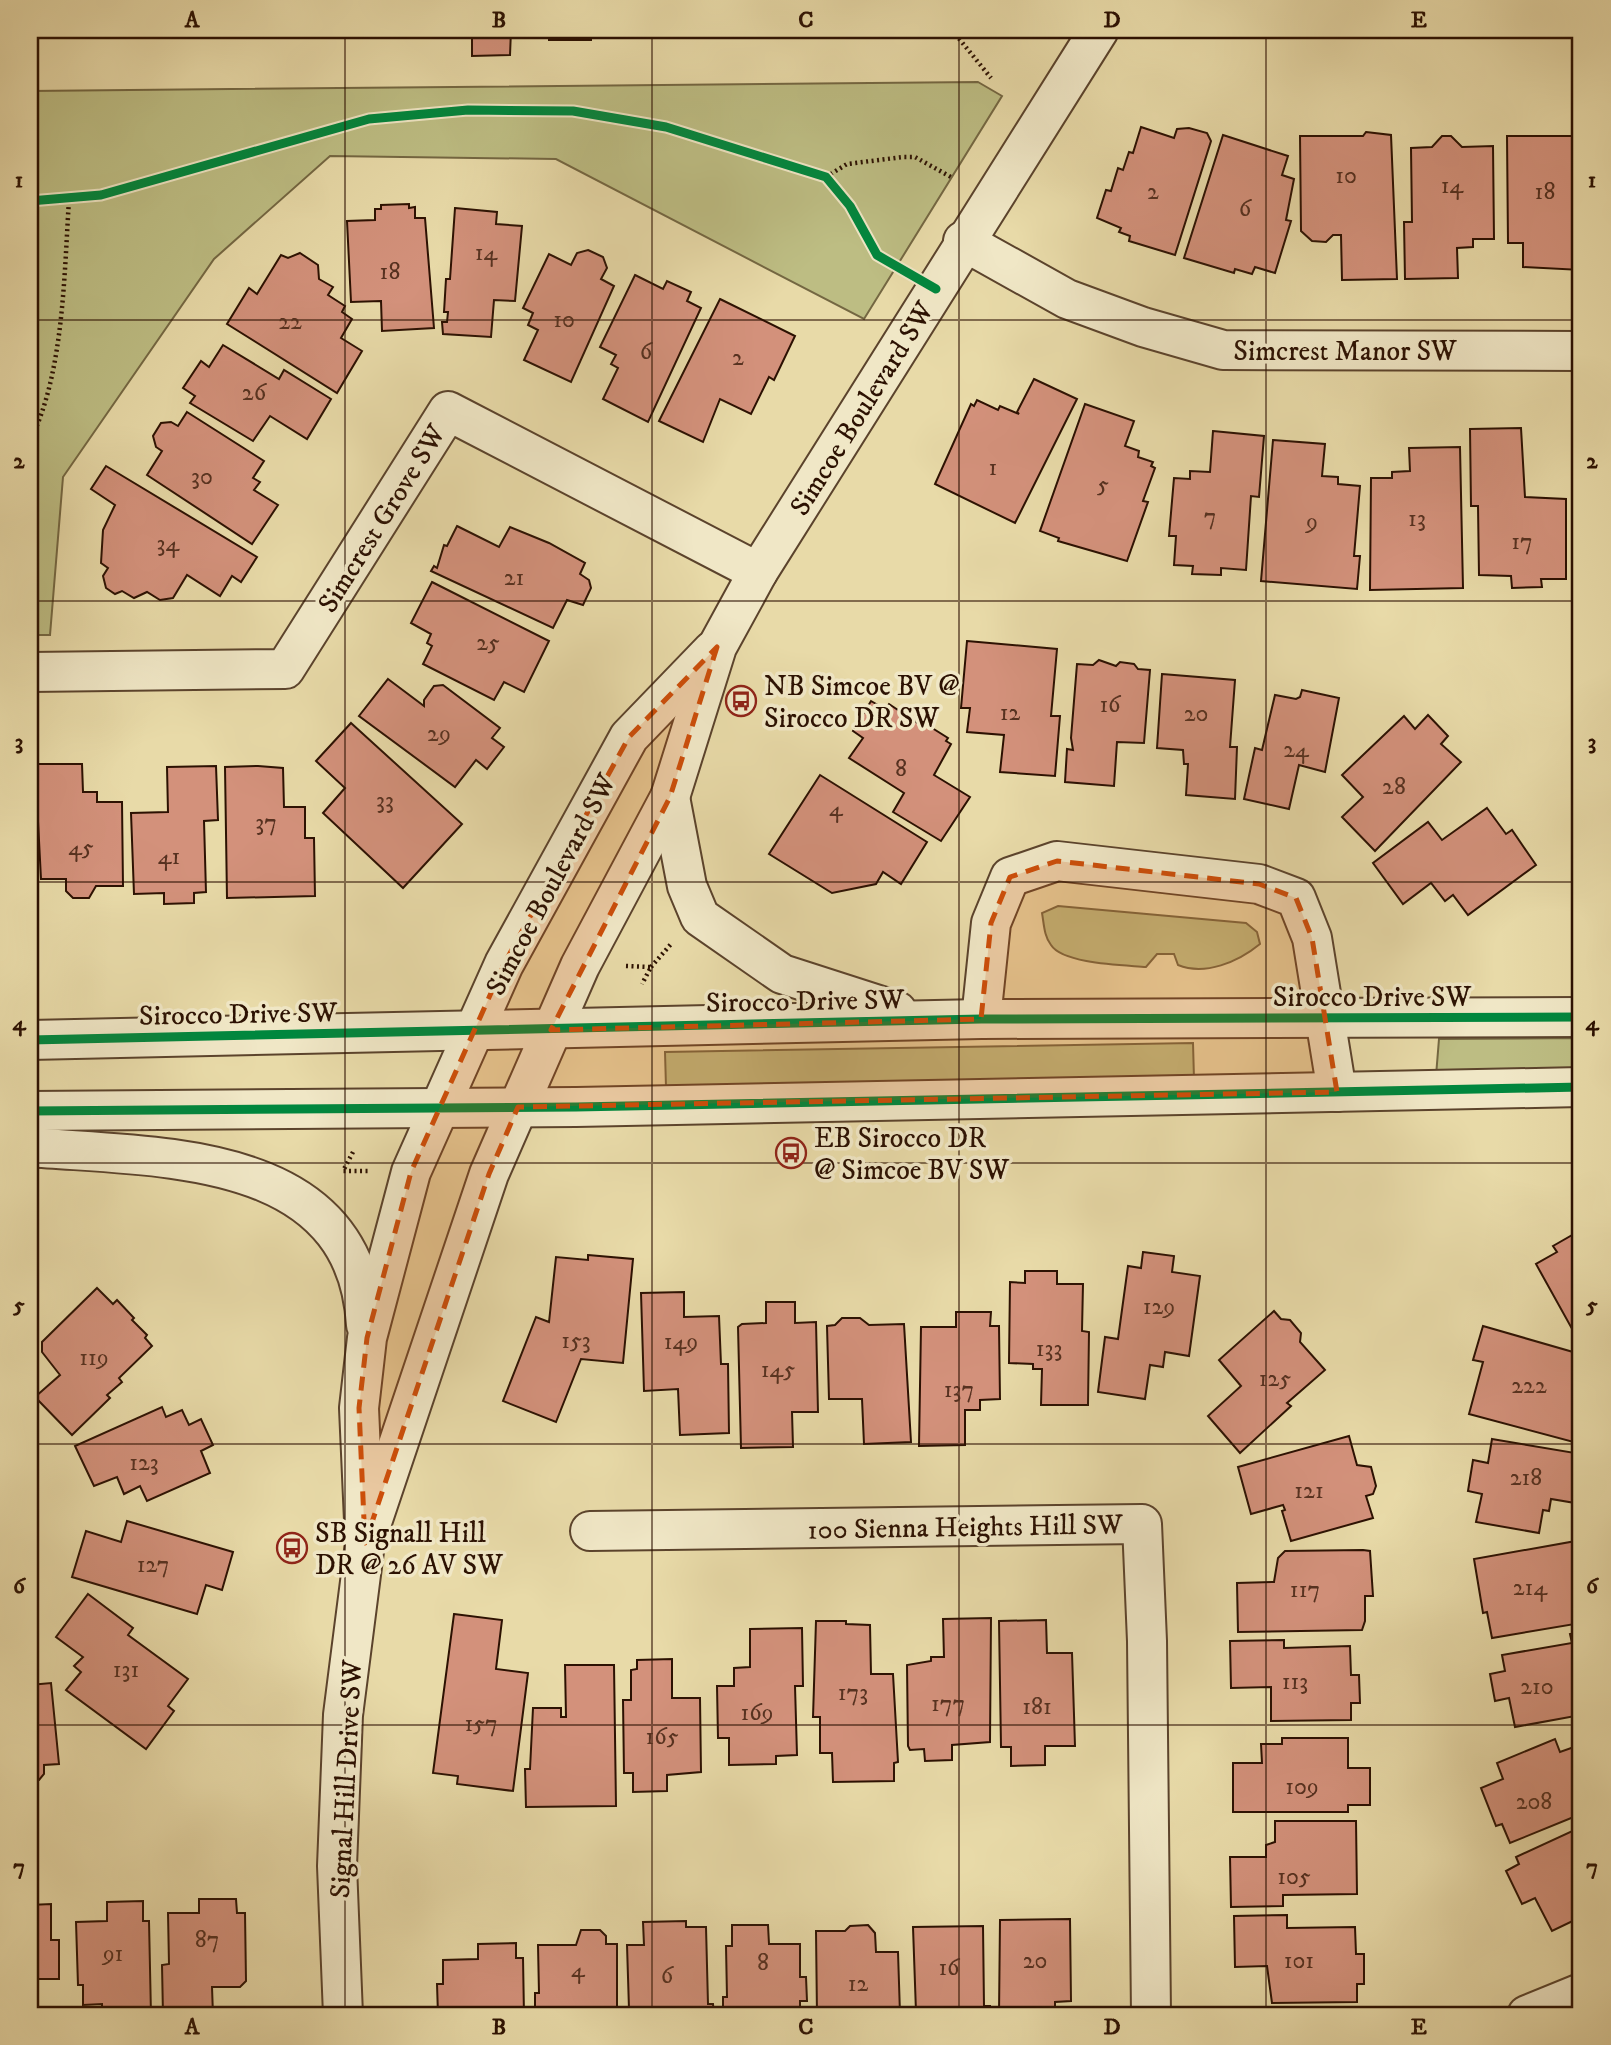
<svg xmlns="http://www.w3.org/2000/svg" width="1611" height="2045" font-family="'IM FELL DW Pica',serif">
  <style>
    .green { fill: #bdbd83; stroke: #746742; stroke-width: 2 }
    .building { fill: #d3917b; stroke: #2c1102; stroke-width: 2 }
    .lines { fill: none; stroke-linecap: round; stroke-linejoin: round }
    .minor-casing { stroke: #5b432c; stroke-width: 42 }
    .path { stroke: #2c1102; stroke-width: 4.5; stroke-dasharray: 2 3.5; stroke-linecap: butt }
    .minor { stroke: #f0e7c6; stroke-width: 38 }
    .cycleway-casing { stroke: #f0e7c6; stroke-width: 13 }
    .cycleway { stroke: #00873e; stroke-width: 9 }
    .marked { fill: #cc4e0a; fill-opacity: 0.2; stroke: #cc4e0a; stroke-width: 5; stroke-dasharray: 14 9; stroke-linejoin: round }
    .grid { fill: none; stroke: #2c1102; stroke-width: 2; stroke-opacity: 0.55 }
    .labels { text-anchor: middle; stroke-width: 7; stroke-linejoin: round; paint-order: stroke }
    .number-label { font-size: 24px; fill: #563120 }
    .street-label { font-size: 28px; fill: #2c1102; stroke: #f0e7c6 }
    .poi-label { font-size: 28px; fill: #2c1102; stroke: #f0e7c6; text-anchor: start }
    .neatline { fill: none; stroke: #2c1102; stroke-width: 2.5 }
    .grid-label { font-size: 23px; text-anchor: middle; font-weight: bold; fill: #2c1102 }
  </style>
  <rect width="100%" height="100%" fill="#e8daa8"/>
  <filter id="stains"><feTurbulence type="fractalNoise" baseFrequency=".00286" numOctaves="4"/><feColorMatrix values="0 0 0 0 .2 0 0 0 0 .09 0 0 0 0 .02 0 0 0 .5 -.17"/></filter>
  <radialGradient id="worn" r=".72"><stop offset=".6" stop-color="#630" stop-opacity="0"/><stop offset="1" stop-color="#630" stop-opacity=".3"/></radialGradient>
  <g class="green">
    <polygon points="978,82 1002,96 864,319 556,159 330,156 214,259 63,477 50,635 30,635 30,91"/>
    <path d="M 1058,906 L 1246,923 L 1257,932 L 1260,944 C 1238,962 1205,976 1178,965 L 1174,954 L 1157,954 L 1146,967 C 1124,965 1063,964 1051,945 C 1044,936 1044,924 1042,913 Z"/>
    <polygon points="1581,1038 1581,1072 1436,1076 1439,1039"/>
    <polygon points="1193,1043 1194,1079 666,1087 665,1052"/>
  </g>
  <g class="building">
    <polygon points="327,30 389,30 389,33 361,32 361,37 327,34"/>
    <polygon points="422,30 511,30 510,55 472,56 472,36 422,38"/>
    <polygon points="549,30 612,30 591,31 591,40 549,40"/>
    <polygon points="1141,127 1174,138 1177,129 1189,128 1207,133 1211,141 1175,255 1129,241 1130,236 1119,232 1121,228 1097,218 1106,190 1111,191 1118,168 1123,170 1129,152 1133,153"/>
    <polygon points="1366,132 1391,135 1397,279 1342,280 1341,235 1333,235 1326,242 1312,241 1301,231 1300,136 1363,136"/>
    <polygon points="1223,135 1288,156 1282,175 1294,179 1286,220 1291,221 1275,273 1255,267 1252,274 1235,269 1234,273 1184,258"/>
    <polygon points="1442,136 1451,136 1462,147 1493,146 1494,239 1473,239 1473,247 1457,248 1458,278 1405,279 1404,222 1412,222 1411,148 1432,147"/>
    <polygon points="1507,136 1581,136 1581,270 1523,267 1523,243 1508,243"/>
    <polygon points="409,204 409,208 415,207 415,218 425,218 434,328 382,331 381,301 351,302 347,221 375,220 375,209 381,209 381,205"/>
    <polygon points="455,208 497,212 496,224 522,226 515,301 494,300 491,337 443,334 442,322 447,322 448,312 444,312 446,279 450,279"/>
    <polygon points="588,250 603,257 607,268 601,279 614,286 571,382 524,360 538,330 528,325 533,313 523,308 549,254 571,265 577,253"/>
    <polygon points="300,253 318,265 319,279 333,287 328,295 345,306 342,312 352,319 341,338 362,351 337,393 227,324 249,288 257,294 281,255 288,258"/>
    <polygon points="635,275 663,289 667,281 691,292 687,301 701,308 648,422 603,399 618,368 611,364 616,355 600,347"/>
    <polygon points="720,299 795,336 774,380 769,377 751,414 720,399 703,442 659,421"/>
    <polygon points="223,345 279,379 284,370 331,399 307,439 270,416 253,441 190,403 195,396 183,388 201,361 209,367"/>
    <polygon points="1034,379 1077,399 1015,523 935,484 971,404 974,406 977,400 998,410 1000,406 1019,414 1017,412"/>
    <polygon points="1085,404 1134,421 1125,446 1139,451 1138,457 1153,462 1151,466 1155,468 1143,501 1148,502 1127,561 1058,541 1059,538 1040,531"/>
    <polygon points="187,412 264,461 253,478 260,482 254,490 278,505 252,544 147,475 162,451 156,447 153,436 161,423 171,422 178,426"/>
    <polygon points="1521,428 1525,497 1566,499 1566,579 1541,579 1542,587 1512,588 1511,576 1479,575 1478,506 1471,506 1470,429"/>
    <polygon points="1213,431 1264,436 1259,497 1251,496 1246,570 1221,568 1221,575 1192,574 1193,566 1174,565 1176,536 1169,536 1174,478 1190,479 1190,471 1210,472"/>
    <polygon points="1273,440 1325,444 1322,476 1338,477 1338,484 1360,486 1354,556 1360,556 1357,589 1261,581"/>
    <polygon points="1460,447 1463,588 1370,590 1371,478 1392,478 1392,472 1410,471 1409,448"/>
    <polygon points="106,466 257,557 241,582 232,576 220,596 187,575 173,598 160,600 147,592 134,598 122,591 115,594 106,588 103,576 108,568 101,563 103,530 115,505 91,489"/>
    <polygon points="457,526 499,547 510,527 549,543 585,563 580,574 589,580 591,588 583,605 567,600 553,628 431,571 434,566 437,568 444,545 447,546"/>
    <polygon points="432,582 549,641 524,692 504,682 494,700 423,664 432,646 427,643 431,634 411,623"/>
    <polygon points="967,641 1057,649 1051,716 1060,716 1055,776 1000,772 1004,735 967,732 970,708 961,708"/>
    <polygon points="1099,660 1116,666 1120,662 1134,664 1138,669 1150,670 1144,743 1117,742 1114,786 1065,782 1067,749 1073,750 1071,738 1077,664 1093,665"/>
    <polygon points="1162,674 1235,680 1230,747 1237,747 1235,799 1186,795 1188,764 1184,764 1183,750 1157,748"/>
    <polygon points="388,679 424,706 424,700 434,686 443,685 500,728 492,738 504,747 487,769 476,760 455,787 359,716"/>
    <polygon points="1302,690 1339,698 1325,772 1299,765 1289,809 1244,799 1255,748 1262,750 1275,695 1296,699 1300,697"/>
    <polygon points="871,701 885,709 889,704 919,724 921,721 948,738 946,741 951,744 934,775 970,797 941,841 893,812 904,793 849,758 863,738 853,731"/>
    <polygon points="1428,715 1448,736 1441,744 1461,762 1375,851 1342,817 1363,797 1342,775 1404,716 1415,729"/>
    <polygon points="351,723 462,824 403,888 323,813 345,788 316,761"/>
    <polygon points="35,764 82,764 83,792 97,792 97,802 122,802 123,886 96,886 89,898 73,898 66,891 66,879 41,879"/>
    <polygon points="216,766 218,820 204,821 206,892 194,893 194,903 164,904 164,893 134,894 131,813 168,812 167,767"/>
    <polygon points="258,766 283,768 284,807 305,807 305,838 314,838 315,896 227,898 225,767"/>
    <polygon points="820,775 927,842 901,884 883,872 876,884 832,893 769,854"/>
    <polygon points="1487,808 1506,834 1512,830 1536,865 1468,915 1453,895 1445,901 1431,883 1403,904 1373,863 1428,822 1442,840"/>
    <polygon points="1581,1230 1581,1345 1536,1264 1557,1252 1553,1246"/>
    <polygon points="1143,1252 1174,1256 1172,1272 1200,1276 1189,1356 1165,1352 1163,1367 1150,1365 1145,1399 1098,1392 1105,1337 1118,1339 1128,1266 1141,1268"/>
    <polygon points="588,1255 633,1259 623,1363 581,1359 556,1422 503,1401 536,1317 549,1322 556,1257 588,1260"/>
    <polygon points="1025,1271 1057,1271 1057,1284 1083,1284 1082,1331 1089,1332 1088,1405 1041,1405 1042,1369 1033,1369 1033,1364 1009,1363 1010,1282 1025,1283"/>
    <rect x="30" y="1277" width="3" height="66"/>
    <polygon points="97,1288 113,1304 117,1300 134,1318 132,1320 147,1335 145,1338 152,1346 119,1378 122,1382 107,1395 110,1398 72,1435 35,1397 60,1375 42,1352 42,1342"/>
    <polygon points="684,1292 684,1317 719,1316 721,1364 728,1364 729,1433 680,1435 678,1389 644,1391 641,1293"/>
    <polygon points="766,1302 795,1302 795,1323 816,1322 818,1412 792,1412 793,1447 741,1448 738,1327 742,1324 766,1323"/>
    <polygon points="1274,1311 1281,1319 1290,1320 1301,1333 1300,1342 1325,1370 1287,1403 1291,1406 1240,1453 1208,1416 1241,1386 1219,1360"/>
    <polygon points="956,1312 991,1312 990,1326 999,1326 1000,1399 980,1400 980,1410 965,1410 965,1445 919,1446 921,1327 956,1327"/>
    <polygon points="842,1318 860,1318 869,1325 904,1324 911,1442 864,1444 862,1399 829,1399 827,1326 835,1325"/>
    <polygon points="1483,1326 1580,1354 1573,1377 1581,1379 1581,1444 1469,1414 1483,1362 1473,1360"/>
    <polygon points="162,1407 166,1417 182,1410 189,1425 201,1419 213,1445 201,1451 210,1473 147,1501 140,1486 124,1494 117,1477 94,1486 75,1446"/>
    <polygon points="1349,1436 1357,1465 1371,1467 1376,1486 1373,1494 1366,1496 1373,1518 1291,1541 1282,1511 1285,1510 1283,1505 1251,1514 1238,1467"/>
    <polygon points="1492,1439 1581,1454 1581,1504 1551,1499 1549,1511 1543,1510 1539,1533 1476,1522 1482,1494 1468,1491 1473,1460 1488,1463"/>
    <polygon points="127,1521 233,1552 222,1590 206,1585 197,1614 72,1577 86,1531 121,1542"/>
    <polygon points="1576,1541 1581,1560 1581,1623 1492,1638 1487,1612 1483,1613 1474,1559"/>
    <polygon points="1363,1550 1370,1551 1373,1596 1365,1596 1365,1621 1362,1630 1238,1632 1237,1583 1274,1582 1278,1558 1285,1551"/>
    <polygon points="88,1594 133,1628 128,1635 188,1679 168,1706 174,1711 146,1749 66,1690 81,1672 74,1666 83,1657 56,1637"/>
    <polygon points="454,1614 502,1620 496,1669 528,1673 513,1791 457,1784 458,1776 433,1773"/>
    <polygon points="991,1618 990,1742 952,1745 952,1760 925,1761 924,1749 910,1750 908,1746 907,1665 931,1661 931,1657 944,1657 943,1619"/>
    <polygon points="1046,1620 1047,1653 1072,1653 1075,1746 1045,1746 1045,1765 1011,1766 1011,1747 1001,1747 999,1621"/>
    <polygon points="816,1621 846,1621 846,1624 870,1625 871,1674 893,1674 898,1762 894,1763 894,1781 833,1782 832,1753 820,1753 820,1717 813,1717"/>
    <polygon points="802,1628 803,1686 795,1686 797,1755 776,1756 776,1764 729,1765 729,1738 718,1738 717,1686 734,1686 734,1668 750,1667 750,1629"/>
    <polygon points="1581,1632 1581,1715 1515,1727 1509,1698 1495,1701 1490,1674 1505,1671 1502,1655 1572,1643 1570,1634"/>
    <polygon points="1284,1640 1284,1648 1350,1646 1351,1675 1359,1675 1360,1703 1351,1703 1351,1720 1271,1721 1271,1687 1231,1688 1230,1641"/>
    <polygon points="672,1659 672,1698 700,1698 701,1772 667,1775 667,1791 633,1792 633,1773 624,1773 623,1700 631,1700 631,1670 637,1669 637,1660"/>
    <polygon points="565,1665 614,1665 616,1806 526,1807 525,1769 530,1769 533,1708 561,1708 561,1717 566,1717"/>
    <polygon points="51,1683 59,1764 44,1765 44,1774 39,1780 30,1781 30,1685"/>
    <polygon points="1282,1738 1348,1738 1348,1768 1370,1768 1370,1805 1348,1805 1348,1812 1233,1812 1233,1763 1262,1763 1261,1744 1282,1744"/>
    <polygon points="1555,1739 1560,1752 1574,1747 1581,1761 1581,1814 1510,1843 1502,1824 1496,1826 1481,1788 1503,1779 1497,1763"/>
    <polygon points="1275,1821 1356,1821 1357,1894 1283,1895 1283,1906 1231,1907 1230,1857 1266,1857 1266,1845 1275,1842"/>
    <polygon points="1581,1827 1581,1917 1552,1931 1535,1898 1522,1904 1506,1871 1519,1864 1516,1857"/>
    <polygon points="199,1899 236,1899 237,1913 245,1913 246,1981 240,1987 212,1987 213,2015 163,2015 162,1965 169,1964 168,1913 199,1913"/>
    <polygon points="143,1901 143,1921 149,1921 151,2015 102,2015 102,2004 83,2005 83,1985 78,1985 76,1922 107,1921 107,1902"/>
    <polygon points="51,1904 51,1940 59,1940 59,1979 30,1979 30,1905"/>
    <polygon points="1287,1915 1287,1928 1355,1927 1356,1954 1364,1954 1364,1984 1357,1984 1357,2002 1272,2003 1267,1966 1235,1967 1234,1916"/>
    <polygon points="1070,1919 1071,2001 1055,2002 1055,2007 1048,2007 1048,2015 999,2015 1000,1920"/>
    <polygon points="686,1921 686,1927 706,1927 708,2004 713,2004 714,2015 647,2015 647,2009 629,2009 627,1945 644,1945 643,1922"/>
    <polygon points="732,1925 768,1925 769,1944 800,1944 800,1977 806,1977 807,2001 800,2001 800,2008 795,2008 795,2015 723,2015 723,1997 727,1997 726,1946 732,1946"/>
    <polygon points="868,1925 875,1933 876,1952 898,1952 900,2014 817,2015 816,1931 845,1931 850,1926"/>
    <polygon points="983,1926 984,2006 990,2006 990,2015 930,2015 930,2012 916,2012 913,1927"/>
    <polygon points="581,1930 600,1930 606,1936 606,1944 617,1944 617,2015 535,2015 535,1993 539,1993 538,1945 576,1945"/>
    <polygon points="516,1943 516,1958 523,1958 524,2015 438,2015 437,1984 443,1984 443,1960 478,1959 478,1944"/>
  </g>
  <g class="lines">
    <g class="minor-casing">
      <g id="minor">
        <polyline points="963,241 1067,299 1143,327 1223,350 1581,351"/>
        <polyline points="30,672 285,669 448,411 758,572"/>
        <polyline points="670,797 687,886 700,917 782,974 897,1011"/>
        <polyline points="981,1019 991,923 1010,877 1057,861 1259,884 1296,898 1312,938 1337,1092"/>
        <polyline points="30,1040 981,1019 1581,1017"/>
        <polyline points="30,1111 576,1107 1581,1087"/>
        <path d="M 30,1147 C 160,1158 356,1149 366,1325"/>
        <polyline points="590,1531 1142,1524 1147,1641 1151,2015"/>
        <polyline points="365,1543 489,1174 580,966 670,797 717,647 758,572 1099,30"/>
        <polyline points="343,2015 337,1866 343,1715 365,1543 359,1408 367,1338 411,1172 504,964 629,737 712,651"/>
        <polyline points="1527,2015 1581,1993"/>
      </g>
    </g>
    <g class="path">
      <polyline points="952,30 991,78"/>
      <polyline points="826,177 847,164 903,157 915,157 951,177"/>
      <path d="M 30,441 C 64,373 64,275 69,200"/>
      <polyline points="626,966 651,967 642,984"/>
      <polyline points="651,967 671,944"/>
      <polyline points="353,1152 343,1171 369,1171"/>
    </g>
    <use href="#minor" class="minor"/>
    <g class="cycleway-casing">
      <g id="cycleway">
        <polyline points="30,201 101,195 369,119 468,110 573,111 666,127 826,177 850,206 877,255 936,289"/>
        <polyline points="30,1040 981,1019 1581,1017"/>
        <polyline points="30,1111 576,1107 1581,1087"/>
      </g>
    </g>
    <use href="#cycleway" class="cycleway"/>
  </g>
  <path class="marked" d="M 717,647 L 670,797 L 551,1030 L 981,1019 L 991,923 L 1010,877 L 1057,861 L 1259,884 L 1296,898 L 1312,938 L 1337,1092 L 518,1107 L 489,1174 L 365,1543 L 359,1408 L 367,1338 L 411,1172 L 504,964 L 629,737 Z"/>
  <path class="grid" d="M 345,30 L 345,2015M 652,30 L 652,2015M 959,30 L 959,2015M 1266,30 L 1266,2015M 30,320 L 1581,320M 30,601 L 1581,601M 30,882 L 1581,882M 30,1163 L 1581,1163M 30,1444 L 1581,1444M 30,1725 L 1581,1725"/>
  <defs>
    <g id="bus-ring" transform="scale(1.575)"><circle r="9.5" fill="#f0e7c6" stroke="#8f2418" stroke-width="1.5"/><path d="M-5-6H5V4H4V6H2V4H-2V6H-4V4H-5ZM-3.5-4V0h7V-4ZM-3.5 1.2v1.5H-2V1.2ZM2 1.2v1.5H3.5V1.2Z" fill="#8f2418"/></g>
  </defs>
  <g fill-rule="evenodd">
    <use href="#bus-ring" x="741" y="701"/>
    <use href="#bus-ring" x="791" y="1153"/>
    <use href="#bus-ring" x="292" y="1548"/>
  </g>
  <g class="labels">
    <g class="number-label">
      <text x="1346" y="183">10</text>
      <text x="1452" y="193">14</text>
      <text x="1153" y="199">2</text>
      <text x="1545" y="199">18</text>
      <text x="1245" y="216">6</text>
      <text x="486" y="260">14</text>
      <text x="390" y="279">18</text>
      <text x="564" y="327">10</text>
      <text x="290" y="329">22</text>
      <text x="646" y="359">6</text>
      <text x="738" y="365">2</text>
      <text x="254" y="400">26</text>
      <text x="993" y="475">1</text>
      <text x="202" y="484">30</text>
      <text x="1103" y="492">5</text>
      <text x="1210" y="524">7</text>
      <text x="1417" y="526">13</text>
      <text x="1312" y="529">9</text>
      <text x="1522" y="549">17</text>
      <text x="168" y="551">34</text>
      <text x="514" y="585">21</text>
      <text x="488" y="650">25</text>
      <text x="1110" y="712">16</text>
      <text x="1010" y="720">12</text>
      <text x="1196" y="721">20</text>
      <text x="439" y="741">29</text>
      <text x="1296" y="757">24</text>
      <text x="901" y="776">8</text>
      <text x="1394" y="794">28</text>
      <text x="385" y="808">33</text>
      <text x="836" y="816">4</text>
      <text x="266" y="830">37</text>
      <text x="81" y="855">45</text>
      <text x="169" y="864">41</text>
      <text x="1159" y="1314">129</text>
      <text x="576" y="1348">153</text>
      <text x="681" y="1349">149</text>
      <text x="1049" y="1356">133</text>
      <text x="94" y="1365">119</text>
      <text x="778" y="1377">145</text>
      <text x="1275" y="1386">125</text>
      <text x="1529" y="1393">222</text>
      <text x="959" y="1397">137</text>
      <text x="144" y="1470">123</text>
      <text x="1526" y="1485">218</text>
      <text x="1309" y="1498">121</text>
      <text x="153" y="1572">127</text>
      <text x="1530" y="1595">214</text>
      <text x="1305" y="1597">117</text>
      <text x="126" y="1677">131</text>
      <text x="1295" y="1689">113</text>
      <text x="1537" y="1694">210</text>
      <text x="853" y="1700">173</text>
      <text x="948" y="1711">177</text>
      <text x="1037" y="1714">181</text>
      <text x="757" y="1720">169</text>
      <text x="481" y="1731">157</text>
      <text x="662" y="1744">165</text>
      <text x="1302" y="1794">109</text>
      <text x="1534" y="1809">208</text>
      <text x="1294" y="1884">105</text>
      <text x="207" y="1947">87</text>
      <text x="113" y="1961">91</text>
      <text x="1035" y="1968">20</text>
      <text x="1299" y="1968">101</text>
      <text x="763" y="1970">8</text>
      <text x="949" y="1975">16</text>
      <text x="578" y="1977">4</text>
      <text x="667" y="1983">6</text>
      <text x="858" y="1991">12</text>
    </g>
    <g class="street-label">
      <text x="1345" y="360">Simcrest Manor SW</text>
      <text transform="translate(861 408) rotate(-58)" y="10">Simcoe Boulevard SW</text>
      <text transform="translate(381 518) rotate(-58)" y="10">Simcrest Grove SW</text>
      <text transform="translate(550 884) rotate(-62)" y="10">Simcoe Boulevard SW</text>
      <text x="1372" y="1006">Sirocco Drive SW</text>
      <text transform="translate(805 1000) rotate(-1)" y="10">Sirocco Drive SW</text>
      <text transform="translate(238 1013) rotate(-1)" y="10">Sirocco Drive SW</text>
      <text transform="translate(965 1526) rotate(-1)" y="10">100 Sienna Heights Hill SW</text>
      <text transform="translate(345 1779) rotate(-87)" y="10">Signal Hill Drive SW</text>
    </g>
    <g class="poi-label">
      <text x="764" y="695">NB Simcoe BV @<tspan x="764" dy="32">Sirocco DR SW</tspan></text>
      <text x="814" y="1147">EB Sirocco DR<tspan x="814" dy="32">@ Simcoe BV SW</tspan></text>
      <text x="315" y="1542">SB Signall Hill<tspan x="315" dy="32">DR @ 26 AV SW</tspan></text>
    </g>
  </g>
  <rect width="1611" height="2045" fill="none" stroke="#e8daa8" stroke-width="77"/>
  <rect x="38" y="38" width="1534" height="1969" class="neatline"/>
  <g class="grid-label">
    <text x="192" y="27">A</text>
    <text x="499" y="27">B</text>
    <text x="806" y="27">C</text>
    <text x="1112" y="27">D</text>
    <text x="1419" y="27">E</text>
    <text x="19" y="187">1</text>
    <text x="1592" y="187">1</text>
    <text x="19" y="468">2</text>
    <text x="1592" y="468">2</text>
    <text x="19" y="749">3</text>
    <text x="1592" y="749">3</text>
    <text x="19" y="1030">4</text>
    <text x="1592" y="1030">4</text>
    <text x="19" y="1312">5</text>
    <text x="1592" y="1312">5</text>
    <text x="19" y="1593">6</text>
    <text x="1592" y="1593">6</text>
    <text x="19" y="1874">7</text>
    <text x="1592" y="1874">7</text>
    <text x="192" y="2034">A</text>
    <text x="499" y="2034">B</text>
    <text x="806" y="2034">C</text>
    <text x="1112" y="2034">D</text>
    <text x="1419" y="2034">E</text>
  </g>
  <rect width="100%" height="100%" filter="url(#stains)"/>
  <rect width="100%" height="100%" fill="url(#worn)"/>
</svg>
